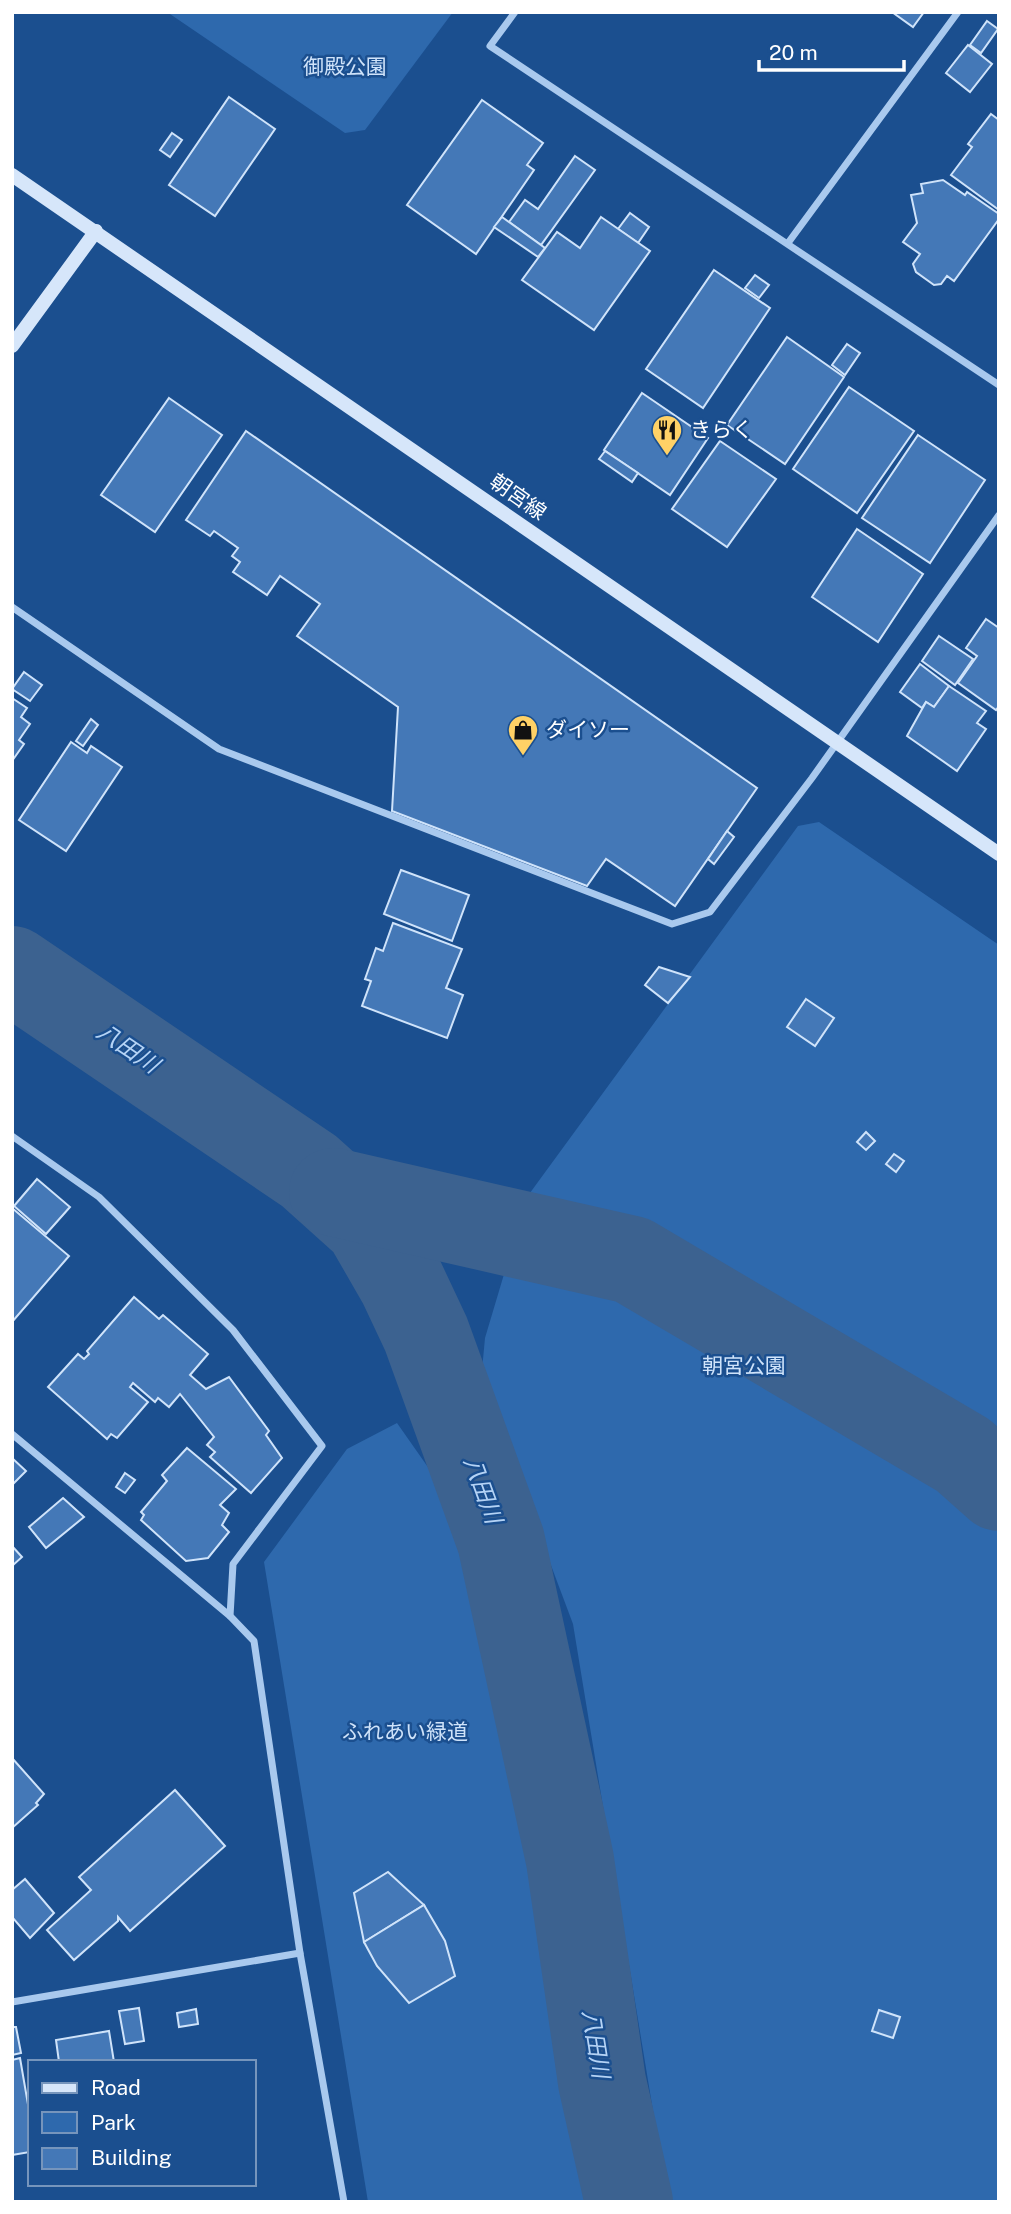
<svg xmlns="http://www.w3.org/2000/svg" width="1011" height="2214" font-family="'Public Sans','Noto Sans JP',sans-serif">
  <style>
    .green { fill: #2e69ad }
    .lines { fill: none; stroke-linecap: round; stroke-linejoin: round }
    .river { stroke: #3c6290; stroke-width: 88 }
    .building { fill: #4478b7; stroke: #cfe3fa; stroke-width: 2 }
    .street { stroke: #a9c9ee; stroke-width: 7 }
    .secondary { stroke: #d6e6fa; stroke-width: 14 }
    .labels { text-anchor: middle; stroke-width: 5; stroke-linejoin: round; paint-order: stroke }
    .park-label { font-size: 21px; fill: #cfe3fa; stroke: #1b4f8f }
    .poi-label { font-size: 21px; fill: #fff; stroke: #1b4f8f; text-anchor: start }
    .street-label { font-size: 21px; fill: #fff; stroke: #1b4f8f }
    .water-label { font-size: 23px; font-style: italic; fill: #b5d3f5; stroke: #1b4f8f }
  </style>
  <rect width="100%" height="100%" fill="#1b4f8f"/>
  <g class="green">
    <polygon points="167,12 453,12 365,130 345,133"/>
    <polygon points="819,822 999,945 999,2202 668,2202 573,1624 540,1536 479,1402 485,1338 527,1197 798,826"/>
    <polygon points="397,1423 444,1490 487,1597 514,1709 565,2055 591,2202 368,2202 264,1562 347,1449"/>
  </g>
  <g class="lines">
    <g class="river">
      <polyline points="12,970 309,1171 368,1224 402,1283 426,1334 501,1541 570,1860 602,2082 629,2202"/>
      <polyline points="333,1192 632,1260 963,1455 999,1487"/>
    </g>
  </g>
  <g class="building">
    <polygon points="892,12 924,12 913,27"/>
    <polygon points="987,21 998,29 981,53 970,45"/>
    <polygon points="968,45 992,64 970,92 946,73"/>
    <polygon points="229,97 275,129 215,216 169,185"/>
    <polygon points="482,100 543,143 527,165 534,170 476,254 407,205"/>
    <polygon points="991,114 999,120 999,210 951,175 972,147 968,144"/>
    <polygon points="172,133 182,140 170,157 160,150"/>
    <polygon points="575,156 595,170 541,245 509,222 525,200 538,209"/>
    <polygon points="943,180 965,195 967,192 999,214 999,219 954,281 947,276 941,284 934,285 916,272 913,264 920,254 903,242 917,223 911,195 923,193 921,184"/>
    <polygon points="630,213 649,227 638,243 618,229"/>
    <polygon points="502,217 545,248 538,257 494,227"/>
    <polygon points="601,217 650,251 594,330 522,280 557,232 580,248"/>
    <polygon points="714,270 770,308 703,408 646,369"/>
    <polygon points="755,275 769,285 759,298 745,288"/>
    <polygon points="787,337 844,377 785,464 727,425"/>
    <polygon points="847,344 860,353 845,375 832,365"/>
    <polygon points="849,387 914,431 857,513 793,469"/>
    <polygon points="642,393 708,438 670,495 604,450"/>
    <polygon points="169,398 222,435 155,532 101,495"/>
    <polygon points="246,431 757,788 675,906 606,859 587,886 392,811 398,707 297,636 320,604 280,576 267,595 233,572 240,562 232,556 238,548 214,531 210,536 186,520"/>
    <polygon points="918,435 985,480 930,563 862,518"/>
    <polygon points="720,441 776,479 727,547 672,509"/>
    <polygon points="605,451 638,473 632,482 599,459"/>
    <polygon points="857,529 923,574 878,642 812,597"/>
    <polygon points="986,619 999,628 999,706 996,710 958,683 977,656 966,648"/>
    <polygon points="939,636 973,659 955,685 922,661"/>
    <polygon points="920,664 949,686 934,707 926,702 922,708 900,692"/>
    <polygon points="24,672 42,685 30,701 12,689"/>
    <polygon points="949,686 986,711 977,723 986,729 957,771 907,736 926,702 934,707"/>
    <polygon points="12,698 27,708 21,717 30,724 19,740 24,744 12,761"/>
    <polygon points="91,719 98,725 83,746 76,741"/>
    <polygon points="71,742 87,753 91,746 122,767 66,851 19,820"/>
    <polygon points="727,831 734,837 714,864 708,859"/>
    <polygon points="401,870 469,895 452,941 384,914"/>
    <polygon points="393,923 462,949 446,988 463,995 447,1038 362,1006 371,981 365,979 376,948 383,951"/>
    <polygon points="659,967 690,977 668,1003 645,985"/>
    <polygon points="806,999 834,1018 815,1046 787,1027"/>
    <polygon points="866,1132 875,1141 866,1150 857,1142"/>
    <polygon points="894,1154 904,1161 896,1172 886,1164"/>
    <polygon points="37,1179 70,1207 46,1234 14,1206"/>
    <polygon points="12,1208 69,1256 12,1322"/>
    <polygon points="134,1297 159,1319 163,1315 208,1354 190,1375 206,1389 229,1377 269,1431 266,1435 282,1458 251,1493 210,1457 215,1452 207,1445 214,1437 180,1394 169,1407 158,1398 155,1402 133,1383 130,1387 148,1402 117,1438 111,1434 107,1439 48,1387 78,1354 84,1359 89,1354 87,1351"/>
    <polygon points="187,1448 236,1489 220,1505 229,1513 222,1525 229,1532 208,1558 186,1561 141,1520 144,1515 141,1512 167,1481 162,1475"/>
    <polygon points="12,1458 26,1471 12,1485"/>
    <polygon points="125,1473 135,1480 125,1493 116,1487"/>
    <polygon points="63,1498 84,1517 46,1548 29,1527"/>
    <polygon points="12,1546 22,1557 12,1566"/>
    <polygon points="12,1758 44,1794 36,1803 38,1805 12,1828"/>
    <polygon points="175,1790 225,1846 130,1931 118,1917 118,1921 74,1960 47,1930 91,1890 79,1877"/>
    <polygon points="388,1872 424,1905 364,1942 354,1893"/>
    <polygon points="25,1879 54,1913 30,1938 12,1917 12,1890"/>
    <polygon points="424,1905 445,1941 455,1976 409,2003 377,1966 364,1942"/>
    <polygon points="139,2008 144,2041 125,2044 119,2011"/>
    <polygon points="196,2009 198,2024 179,2027 177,2013"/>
    <polygon points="879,2010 900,2017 893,2038 872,2031"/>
    <polygon points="12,2027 16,2027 21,2053 12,2055"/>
    <polygon points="109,2031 114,2062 59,2062 56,2040"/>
    <polygon points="20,2058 30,2116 30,2152 12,2155 12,2060"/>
  </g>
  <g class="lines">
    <g class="street">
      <polyline points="515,12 490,46 999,385"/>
      <polyline points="788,243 958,12"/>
      <polyline points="12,607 219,749 672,924 710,912 812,778 999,515"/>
      <polyline points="12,1136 99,1197 233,1330 322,1446 233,1564 230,1616 254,1641 300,1953 344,2202"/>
      <polyline points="12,1434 230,1616"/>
      <polyline points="12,2002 300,1953"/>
    </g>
    <g class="secondary">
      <polyline points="12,175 999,854"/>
      <polyline points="12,346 96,231"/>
    </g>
  </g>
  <defs>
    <g id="restaurant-pin" transform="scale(1.575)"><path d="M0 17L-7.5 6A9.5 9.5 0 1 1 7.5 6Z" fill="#ffd166" stroke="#1b4f8f"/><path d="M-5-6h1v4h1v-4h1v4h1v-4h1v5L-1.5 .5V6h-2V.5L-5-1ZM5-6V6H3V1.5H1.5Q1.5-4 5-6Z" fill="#111"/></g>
    <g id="shop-pin" transform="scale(1.575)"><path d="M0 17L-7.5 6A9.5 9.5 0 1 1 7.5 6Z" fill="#ffd166" stroke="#1b4f8f"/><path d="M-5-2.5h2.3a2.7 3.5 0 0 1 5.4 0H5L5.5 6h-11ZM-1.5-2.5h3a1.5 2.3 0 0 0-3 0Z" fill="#111"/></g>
  </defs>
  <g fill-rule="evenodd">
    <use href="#restaurant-pin" x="667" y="430"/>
    <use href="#shop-pin" x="523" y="730"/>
  </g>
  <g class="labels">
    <g class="park-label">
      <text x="345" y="74">御殿公園</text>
      <text x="744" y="1373">朝宮公園</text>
      <text x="405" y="1739">ふれあい緑道</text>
    </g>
    <g class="poi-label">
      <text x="690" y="437">きらく</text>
      <text x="546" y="737">ダイソー</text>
    </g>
    <g class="street-label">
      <text transform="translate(518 497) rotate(35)" y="7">朝宮線</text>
    </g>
    <g class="water-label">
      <text transform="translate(128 1048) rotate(34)" y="8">八田川</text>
      <text transform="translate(483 1490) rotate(70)" y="8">八田川</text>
      <text transform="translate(596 2044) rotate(81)" y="8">八田川</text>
    </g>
  </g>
  <rect width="1011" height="2214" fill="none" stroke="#ffffff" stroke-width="28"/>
  <rect x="28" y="2060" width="228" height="126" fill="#1b4f8f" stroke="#7695bc" stroke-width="2"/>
  <rect x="42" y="2083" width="35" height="10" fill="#d6e6fa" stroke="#7695bc" stroke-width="2"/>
  <text x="91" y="2095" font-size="21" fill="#ffffff">Road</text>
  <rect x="42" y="2112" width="35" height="21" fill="#2e69ad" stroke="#7695bc" stroke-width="2"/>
  <text x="91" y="2130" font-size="21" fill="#ffffff">Park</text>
  <rect x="42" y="2148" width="35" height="21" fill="#4478b7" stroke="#7695bc" stroke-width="2"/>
  <text x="91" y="2165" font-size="21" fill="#ffffff">Building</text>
  <path d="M759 60v10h145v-10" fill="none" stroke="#ffffff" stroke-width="3.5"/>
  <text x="769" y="60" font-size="21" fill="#ffffff" stroke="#1b4f8f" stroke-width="5" paint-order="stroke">20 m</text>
</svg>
